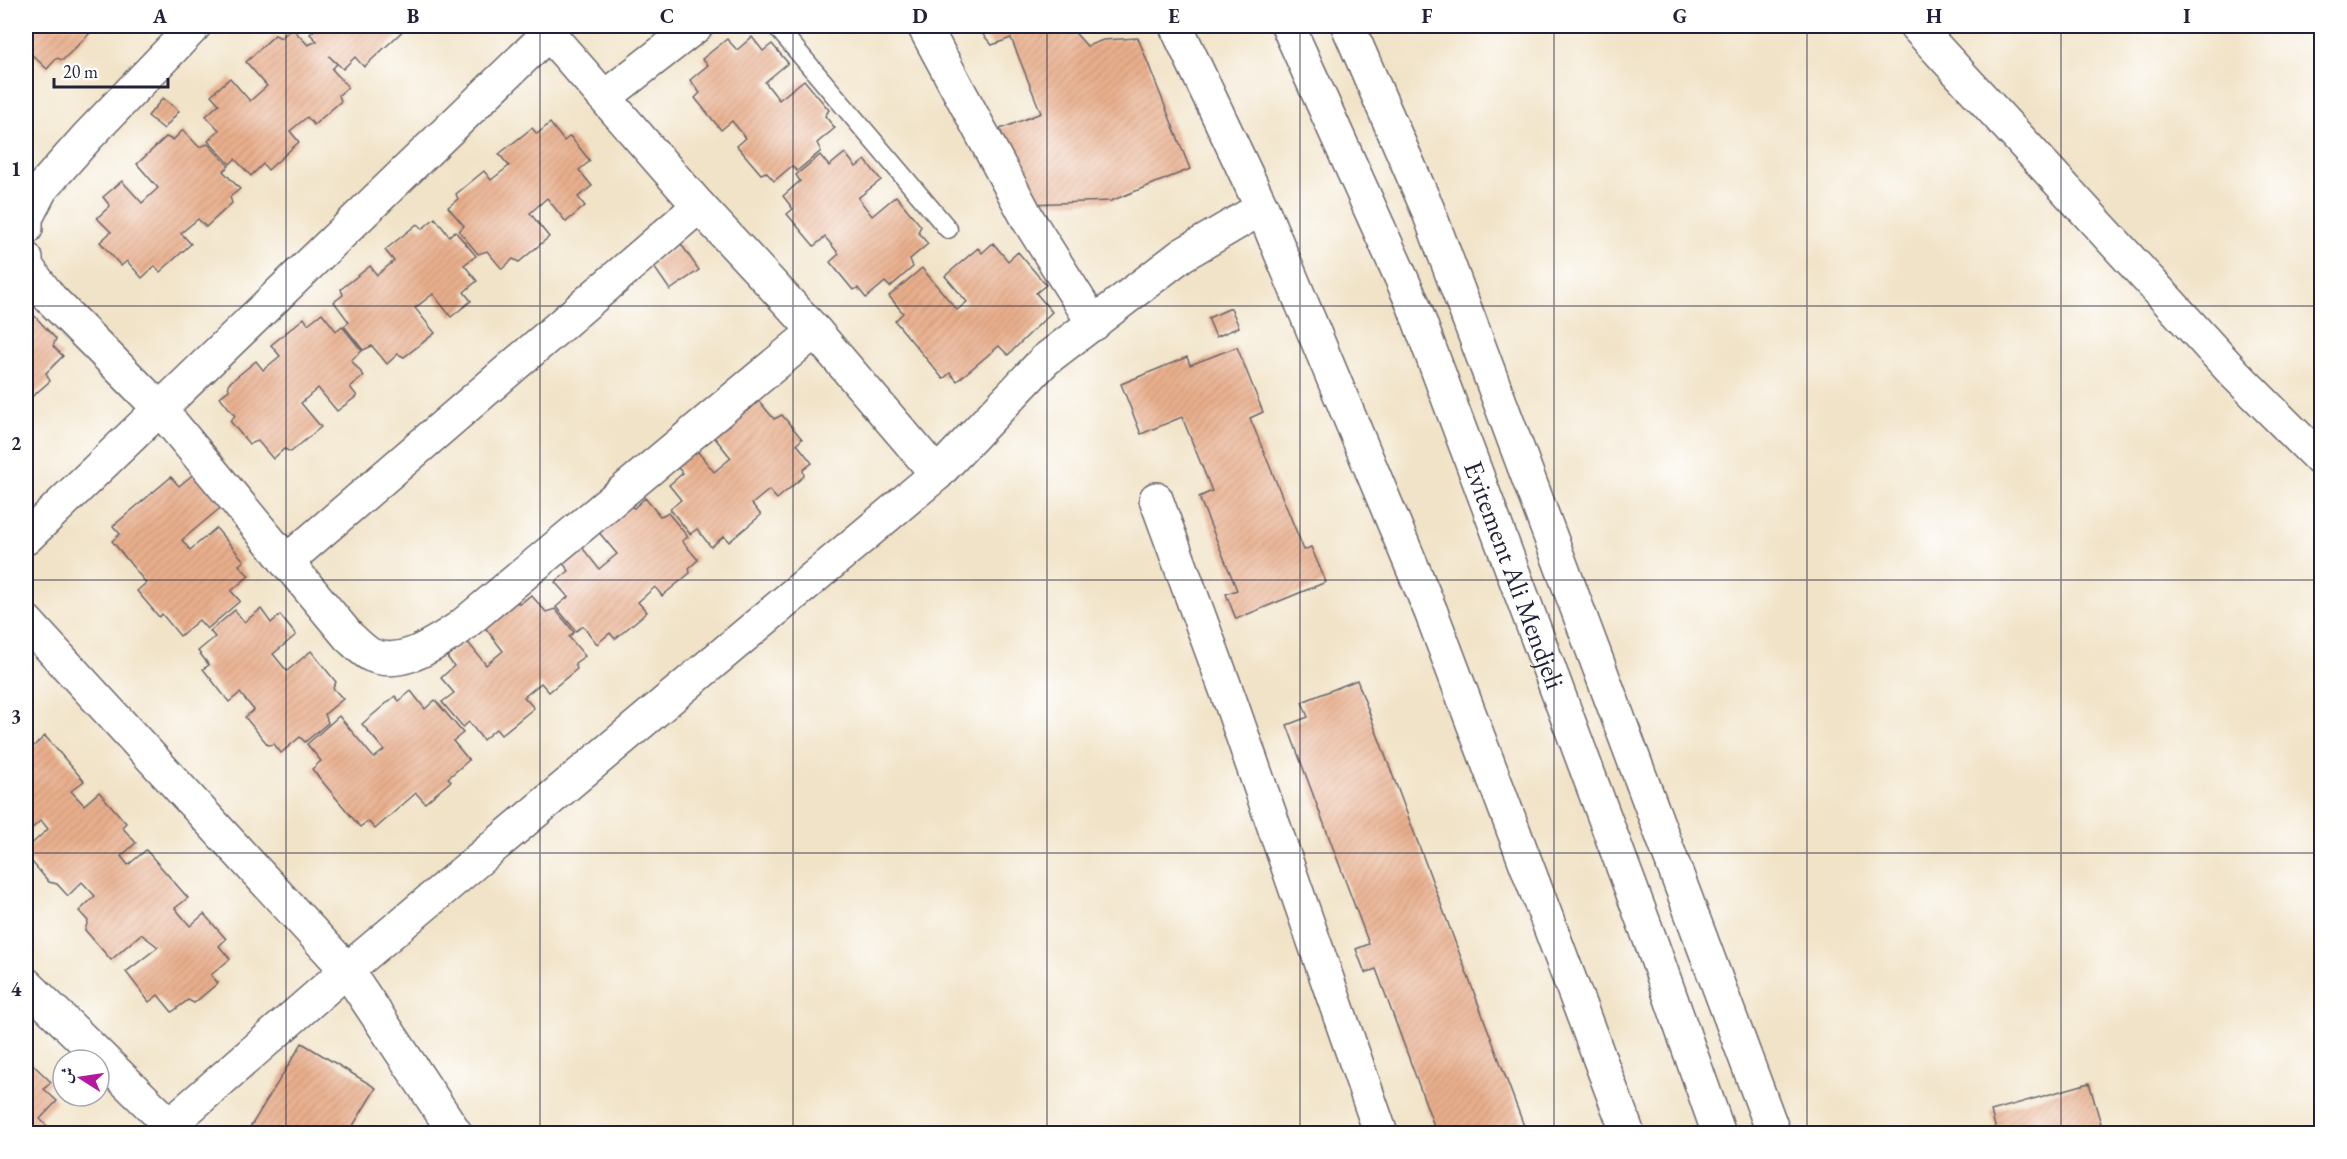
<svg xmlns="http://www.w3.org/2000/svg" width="2347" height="1159" font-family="'EB Garamond',Amiri,serif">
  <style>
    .building { fill: url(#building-hatch) }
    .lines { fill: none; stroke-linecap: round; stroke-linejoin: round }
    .service-casing { stroke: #6a666c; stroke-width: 21 }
    .minor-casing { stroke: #6a666c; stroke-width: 36 }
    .trunk-casing { stroke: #6a666c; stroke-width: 36 }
    .service { stroke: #fff; stroke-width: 18 }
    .minor { stroke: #fff; stroke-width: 33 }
    .trunk { stroke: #fff; stroke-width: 33 }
    .grid { fill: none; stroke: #22223b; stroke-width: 1.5; stroke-opacity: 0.55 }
    .labels { text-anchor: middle; stroke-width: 4.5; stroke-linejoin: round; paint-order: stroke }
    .street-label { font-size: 27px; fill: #22223b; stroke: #fff }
    .neatline { fill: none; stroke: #22223b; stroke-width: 2 }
    .grid-label { font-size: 20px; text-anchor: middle; font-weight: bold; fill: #22223b }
  </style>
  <defs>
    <pattern id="building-hatch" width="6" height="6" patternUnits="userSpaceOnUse" patternTransform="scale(1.5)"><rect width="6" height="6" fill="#e9af8c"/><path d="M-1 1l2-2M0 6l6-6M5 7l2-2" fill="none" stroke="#c8967a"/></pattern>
  </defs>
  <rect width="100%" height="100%" fill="#fff"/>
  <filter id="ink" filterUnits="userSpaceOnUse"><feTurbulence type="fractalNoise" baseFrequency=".0167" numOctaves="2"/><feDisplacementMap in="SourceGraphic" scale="12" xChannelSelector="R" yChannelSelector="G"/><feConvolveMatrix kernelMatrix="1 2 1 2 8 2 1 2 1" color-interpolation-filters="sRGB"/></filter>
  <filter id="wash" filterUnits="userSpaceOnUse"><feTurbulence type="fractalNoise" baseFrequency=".008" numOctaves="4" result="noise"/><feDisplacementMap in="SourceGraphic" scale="24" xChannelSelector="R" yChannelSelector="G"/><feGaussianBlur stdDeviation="1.35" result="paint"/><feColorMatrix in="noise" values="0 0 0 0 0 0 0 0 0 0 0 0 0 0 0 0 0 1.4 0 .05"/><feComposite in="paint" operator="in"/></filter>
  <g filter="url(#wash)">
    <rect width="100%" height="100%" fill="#f1e3c7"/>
    <g id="blocks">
      <g class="building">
        <polygon points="26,26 84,26 91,32 63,60 57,58 47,69 30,53 26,55"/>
        <polygon points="319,26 408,26 364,67 355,57 343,69 329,56 337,64 332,69 348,87 339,95 341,101 314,125 307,117 290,131 299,142 268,170 263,164 251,176 235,159 230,164 208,141 219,130 206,116 219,104 211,95 230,78 250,101 267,86 246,62 275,35 281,38 292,28 308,45 317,41 310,34"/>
        <polygon points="955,26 1069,26 1087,46 1103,40 1138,38 1190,169 1111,201 1030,204 1000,129 1041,113 1011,38 992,45 979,30 957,31"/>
        <polygon points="752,37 763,51 772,44 788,63 765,82 779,100 804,80 829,110 825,116 835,128 817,143 821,151 797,171 792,166 774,181 766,172 761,174 737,146 746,138 732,121 721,130 695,98 700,93 690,80 708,65 702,59 727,39 737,50"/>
        <polygon points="163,98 179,111 164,129 148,116"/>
        <polygon points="550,123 564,141 570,136 590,161 579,170 592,186 578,197 585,206 566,222 547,198 530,213 549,237 519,262 513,259 502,269 487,251 478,254 459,231 464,226 448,207 458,199 456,194 484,171 491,180 509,166 499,154 532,128 537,134"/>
        <polygon points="183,130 199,147 208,144 229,166 223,171 240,189 230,197 232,203 206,227 198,219 181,233 191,244 160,272 155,266 142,278 127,261 121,266 100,242 111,232 97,218 110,206 103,197 122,181 142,203 158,188 137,164 166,137 173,140"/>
        <polygon points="845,153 856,167 865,160 881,180 858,198 872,216 896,196 921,226 918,232 928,244 910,259 913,267 890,287 885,282 866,298 858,288 853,290 830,262 839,254 825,237 814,246 787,214 793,209 783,196 800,181 796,175 820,155 829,166"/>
        <polygon points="435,218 449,236 455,231 476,256 464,265 477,281 464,292 471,301 451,317 433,294 415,308 435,333 404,357 398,354 387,364 372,346 363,350 344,326 349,322 334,302 343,295 341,289 370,266 377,275 394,261 385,250 417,224 422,229"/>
        <polygon points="993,243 1008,261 1018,252 1046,285 1036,293 1052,312 1008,355 999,346 957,381 950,373 943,379 895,321 903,313 889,296 922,268 957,310 967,302 945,276 978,248 982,253"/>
        <polygon points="681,244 699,270 670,290 652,264"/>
        <polygon points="1231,308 1239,327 1216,337 1208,318"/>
        <polygon points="29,310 56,339 53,346 63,356 46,373 50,381 27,401 26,399 26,313"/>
        <polygon points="322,313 336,331 342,326 362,351 351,360 364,376 350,387 357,396 337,411 318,388 301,403 321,427 291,452 284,449 273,459 258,441 249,444 230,421 235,416 220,397 229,390 228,384 256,361 263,370 280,356 271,345 304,318 308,324"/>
        <polygon points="1237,347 1263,412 1250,418 1304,550 1311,547 1326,582 1236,619 1226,594 1237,590 1199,497 1212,491 1182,417 1141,434 1121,384 1187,357 1190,365"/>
        <polygon points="759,401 774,419 782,415 802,439 797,444 812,463 803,470 804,476 777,499 769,490 752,504 761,515 729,542 724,536 711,547 697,529 690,534 670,509 681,500 669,485 683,473 675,465 695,448 714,472 731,458 711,433 742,408 748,411"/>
        <polygon points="196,472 224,505 182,540 190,550 216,528 244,561 239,565 249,576 231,591 240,601 207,629 199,620 180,636 162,614 159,617 137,591 146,583 112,541 120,534 113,526 171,477 179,486"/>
        <polygon points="645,498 660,516 668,513 688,537 682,541 698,560 689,568 690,573 662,596 655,587 638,602 647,612 615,639 610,633 597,644 583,626 576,631 556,607 568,597 555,582 569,571 561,561 581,546 599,569 617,554 597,530 628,505 634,508"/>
        <polygon points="531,595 546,612 555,609 574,632 569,637 585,656 575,663 577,669 549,692 541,683 524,697 534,708 501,735 496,729 483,740 469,722 463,727 442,702 454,693 441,678 454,666 447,657 467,641 486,665 503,651 484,626 514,601 520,604"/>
        <polygon points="261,609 271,623 280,615 296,635 273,654 287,671 311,651 336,682 333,688 343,699 325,714 328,723 305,742 300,737 281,753 274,744 268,745 245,717 254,710 240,693 229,702 203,669 209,665 198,651 215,637 210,631 235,610 244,622"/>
        <polygon points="1357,680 1527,1134 1437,1134 1376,969 1365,973 1356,949 1369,944 1287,725 1308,717 1302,702"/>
        <polygon points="411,691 425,709 435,700 463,733 453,741 469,760 448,778 451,781 425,803 416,793 375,829 368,821 360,827 312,769 321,761 307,744 339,716 374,758 384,750 362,724 395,696 399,701"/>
        <polygon points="45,736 84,781 71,791 84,805 99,792 126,823 122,827 136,843 121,856 128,865 146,850 188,898 175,908 190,926 204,914 226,939 219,946 230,959 211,975 218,983 194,1003 188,1000 172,1012 158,995 149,1002 126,972 158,947 141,934 111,960 85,930 88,921 79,911 95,896 82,882 68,896 57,884 49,882 26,855 26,849 48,829 41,820 26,834 26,753"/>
        <polygon points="302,1043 376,1088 348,1134 246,1134"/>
        <polygon points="26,1058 51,1082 44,1089 57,1101 40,1119 47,1126 40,1134 26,1134"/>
        <polygon points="2089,1083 2104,1134 1997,1134 1991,1111"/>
      </g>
    </g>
  </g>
  <g filter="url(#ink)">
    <use href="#blocks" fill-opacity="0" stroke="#6a666c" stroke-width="1.5"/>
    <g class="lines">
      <g class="service-casing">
        <polyline id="service" points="776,26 948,229"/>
      </g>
      <g class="minor-casing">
        <g id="minor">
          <polyline points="542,26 699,206 815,331 937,474"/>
          <polyline points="924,26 1029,221 1094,324"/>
          <polyline points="1176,26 1262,208 1431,612 1628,1134"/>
          <polyline points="1916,26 2235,374 2322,461"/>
          <polyline points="605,97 696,26"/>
          <polyline points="26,228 26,218 41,189 88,136 194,26"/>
          <path d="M 26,259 L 26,266 L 50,298 L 160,409 L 349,637 C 355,642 363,651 371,655 C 402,668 433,644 458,629 L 815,331"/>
          <polyline points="1156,499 1232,706 1381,1134"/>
          <polyline points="26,538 549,33"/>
          <polyline points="286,562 699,206"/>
          <polyline points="26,621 347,970 456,1134"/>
          <polyline points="26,984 169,1124"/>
          <polyline points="159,1134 347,970 937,474 1045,360 1182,255 1262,208"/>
        </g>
      </g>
      <g class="trunk-casing">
        <g id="trunk">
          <path id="s1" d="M 1288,26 L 1413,304 L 1651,942 L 1719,1134"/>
          <polyline points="1348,26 1428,210 1774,1134"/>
        </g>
      </g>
      <use href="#service" class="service"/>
      <use href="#minor" class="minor"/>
      <use href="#trunk" class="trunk"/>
    </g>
  </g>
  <path class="grid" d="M 286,26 L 286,1134M 540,26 L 540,1134M 793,26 L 793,1134M 1047,26 L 1047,1134M 1300,26 L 1300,1134M 1554,26 L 1554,1134M 1807,26 L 1807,1134M 2061,26 L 2061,1134M 26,306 L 2322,306M 26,580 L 2322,580M 26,853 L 2322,853"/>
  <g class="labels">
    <g class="street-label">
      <text dy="9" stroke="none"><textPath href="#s1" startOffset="594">Evitement Ali Mendjeli</textPath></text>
    </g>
  </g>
  <rect width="2347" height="1159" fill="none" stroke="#fff" stroke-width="66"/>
  <g transform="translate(81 1078) rotate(282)"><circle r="28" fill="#ffffff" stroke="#a7a7b1" stroke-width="1.5"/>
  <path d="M0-4.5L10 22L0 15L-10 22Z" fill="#b5179e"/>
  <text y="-9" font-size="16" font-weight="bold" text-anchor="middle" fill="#22223b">ش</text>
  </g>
  <path d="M54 78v9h114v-9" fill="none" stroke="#22223b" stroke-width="3"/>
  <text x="63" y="78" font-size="18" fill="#22223b" stroke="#ffffff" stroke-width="4.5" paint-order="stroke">20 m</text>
  <rect x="33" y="33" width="2281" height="1093" class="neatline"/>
  <g class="grid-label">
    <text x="160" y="23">A</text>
    <text x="413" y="23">B</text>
    <text x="667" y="23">C</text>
    <text x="920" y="23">D</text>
    <text x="1174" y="23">E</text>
    <text x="1427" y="23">F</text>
    <text x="1680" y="23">G</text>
    <text x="1934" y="23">H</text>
    <text x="2187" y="23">I</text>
    <text x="16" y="176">1</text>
    <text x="16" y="450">2</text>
    <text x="16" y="723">3</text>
    <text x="16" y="996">4</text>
  </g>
</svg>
